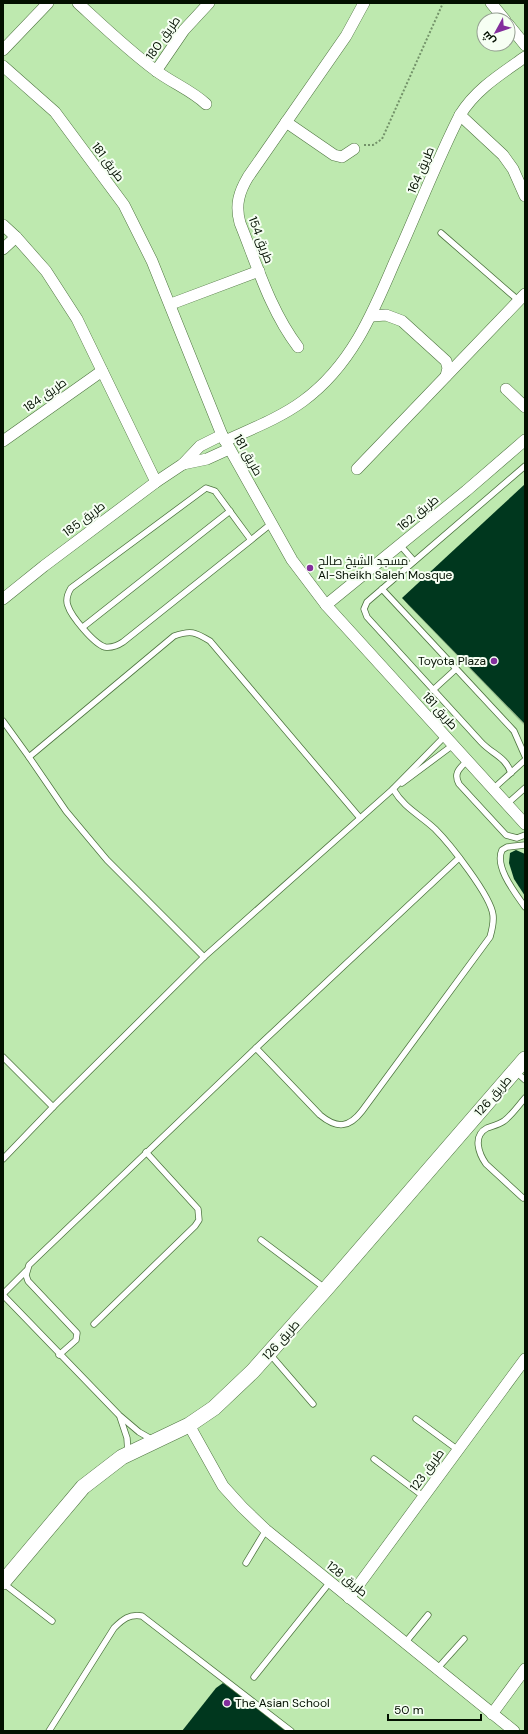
<svg xmlns="http://www.w3.org/2000/svg" width="528" height="1734" font-family="'DM Sans',Cairo,sans-serif">
  <style>
    .shadow { fill: #0003 }
    .building { fill: #00371e }
    .lines { fill: none; stroke-linecap: round; stroke-linejoin: round }
    .lane-casing { stroke: #4f7541; stroke-width: 7 }
    .street-casing { stroke: #4f7541; stroke-width: 12 }
    .secondary-casing { stroke: #4f7541; stroke-width: 16 }
    .path { stroke: #739269; stroke-width: 2; stroke-dasharray: 2 2; stroke-linecap: butt }
    .lane { stroke: #fff; stroke-width: 5.5 }
    .street { stroke: #fff; stroke-width: 11 }
    .secondary { stroke: #fff; stroke-width: 15 }
    .poi-dot { fill: #832e9c; stroke: #f6fff3; stroke-width: 1.5 }
    .labels { text-anchor: middle; stroke-width: 4; stroke-linejoin: round; paint-order: stroke }
    .street-label { font-size: 12px; fill: #031000; stroke: #f6fff3 }
    .poi-label { font-size: 12px; fill: #031000; stroke: #f6fff3; text-anchor: start }
  </style>
  <rect width="100%" height="100%" fill="#bee9af"/>
  <polygon class="shadow" points="525,485 525,726 408,605 403,598"/>
  <g class="building">
    <polygon points="525,484 525,724 402,598"/>
    <polygon points="516,850 525,854 525,896 514,879 509,863 510,853"/>
    <polygon points="223,1683 233,1690 286,1731 182,1731 216,1688"/>
  </g>
  <g class="lines">
    <g class="lane-casing">
      <g id="lane">
        <polyline points="441,233 518,300"/>
        <path d="M 251,540 L 215,491 L 206,488 L 71,588 C 68,593 65,599 68,606 C 71,616 94,644 105,647 C 112,648 117,646 123,642 L 251,540 L 272,523"/>
        <polyline points="400,545 414,561"/>
        <polyline points="382,589 514,731 525,756"/>
        <polyline points="83,627 230,511"/>
        <polyline points="433,690 456,669"/>
        <path d="M 3,721 L 29,757 L 174,636 C 191,630 195,632 210,641 L 360,818"/>
        <polyline points="29,757 66,811 107,860 204,957"/>
        <path d="M 467,761 C 460,768 453,773 459,784 L 506,835 L 517,838 L 525,835"/>
        <path d="M 511,773 C 506,757 492,754 481,742 L 367,617 L 364,609 L 367,602 L 525,466"/>
        <polyline points="402,783 453,745"/>
        <polyline points="493,789 525,760"/>
        <polyline points="507,804 525,788"/>
        <path d="M 525,845 L 507,847 L 502,850 C 494,867 516,894 525,907"/>
        <path d="M 256,1048 L 320,1115 C 337,1129 349,1128 362,1111 L 490,937 C 492,930 494,923 493,915 C 491,896 450,844 435,829 C 419,814 405,809 393,789"/>
        <polyline points="3,1057 53,1107"/>
        <polyline points="515,1071 525,1080"/>
        <polyline points="3,1159 53,1107 204,957 393,789 445,736"/>
        <path d="M 523,1198 L 486,1164 C 479,1154 472,1136 487,1128 C 492,1126 498,1125 504,1121 C 512,1115 518,1106 525,1098"/>
        <polyline points="261,1240 326,1289"/>
        <polyline points="3,1294 26,1271"/>
        <polyline points="3,1295 119,1415 139,1432 153,1440"/>
        <polyline points="94,1324 195,1226 199,1220 198,1209 146,1152"/>
        <polyline points="269,1353 313,1404"/>
        <polyline points="59,1355 76,1340 77,1333 28,1281 26,1275 29,1265 256,1048 459,858"/>
        <polyline points="120,1417 127,1438 128,1453"/>
        <polyline points="416,1419 458,1450"/>
        <polyline points="374,1459 423,1496"/>
        <polyline points="246,1563 266,1530"/>
        <polyline points="3,1583 52,1621"/>
        <polyline points="405,1643 428,1615"/>
        <polyline points="437,1669 464,1639"/>
        <polyline points="254,1677 330,1582"/>
        <path d="M 49,1731 L 114,1628 C 123,1619 129,1614 142,1616 L 291,1731"/>
      </g>
    </g>
    <g class="street-casing">
      <g id="street">
        <path d="M 78,3 C 103,26 128,50 155,70 C 172,83 191,90 206,104"/>
        <polyline points="491,3 505,20"/>
        <polyline points="508,24 525,45"/>
        <polyline points="3,50 48,3"/>
        <polyline points="3,66 55,112 124,205 152,261 222,435 292,560 326,605 525,824"/>
        <polyline points="156,71 184,30 209,3"/>
        <polyline points="460,115 503,155 513,169 525,196"/>
        <polyline points="286,122 334,155 342,157 354,149"/>
        <polyline points="3,225 16,237 46,271 77,319 156,482"/>
        <polyline points="3,249 16,237"/>
        <polyline points="171,304 259,271"/>
        <polyline points="372,316 386,315 402,321 446,361 448,368 446,376"/>
        <path d="M 298,347 C 270,310 257,265 240,223 C 235,205 239,192 248,177 L 346,36 L 364,3"/>
        <polyline points="506,389 525,407"/>
        <polyline points="3,441 102,371"/>
        <path d="M 225,441 C 251,429 280,418 303,401 C 351,366 373,313 395,261 C 417,213 436,162 460,115 C 476,89 501,74 525,57"/>
        <polyline points="183,464 207,459 229,449"/>
        <polyline points="357,469 525,294"/>
        <polyline points="3,599 44,566 156,482 183,464 200,446 222,435"/>
        <polyline points="326,605 466,491 525,440"/>
        <polyline points="189,1425 223,1486 242,1507 266,1530 514,1731"/>
        <polyline points="349,1598 525,1359"/>
        <polyline points="492,1714 525,1669"/>
      </g>
    </g>
    <g class="secondary-casing">
      <polyline id="secondary" points="3,1582 83,1487 122,1457 189,1425 214,1408 253,1371 326,1289 525,1059"/>
    </g>
    <polyline class="path" points="364,145 373,145 382,139 443,3"/>
    <use href="#lane" class="lane"/>
    <use href="#street" class="street"/>
    <use href="#secondary" class="secondary"/>
  </g>
  <g class="poi-dot">
    <circle cx="310" cy="568" r="4"/>
    <circle cx="494" cy="661" r="4"/>
    <circle cx="227" cy="1703" r="4"/>
  </g>
  <g class="labels">
    <g class="street-label">
      <text transform="translate(163 38) rotate(-55)" y="4">طريق 180</text>
      <text transform="translate(108 162) rotate(53)" y="4">طريق 181</text>
      <text transform="translate(421 170) rotate(-67)" y="4">طريق 164</text>
      <text transform="translate(261 240) rotate(69)" y="4">طريق 154</text>
      <text transform="translate(45 395) rotate(-35)" y="4">طريق 184</text>
      <text transform="translate(248 455) rotate(61)" y="4">طريق 181</text>
      <text transform="translate(418 513) rotate(-39)" y="4">طريق 162</text>
      <text transform="translate(84 519) rotate(-37)" y="4">طريق 185</text>
      <text transform="translate(440 711) rotate(48)" y="4">طريق 181</text>
      <text transform="translate(493 1096) rotate(-49)" y="4">طريق 126</text>
      <text transform="translate(281 1340) rotate(-48)" y="4">طريق 126</text>
      <text transform="translate(427 1470) rotate(-54)" y="4">طريق 123</text>
      <text transform="translate(347 1579) rotate(39)" y="4">طريق 128</text>
    </g>
    <g class="poi-label">
      <text x="318" y="565">مسجد الشيخ صالح<tspan x="318" dy="14">Al-Sheikh Saleh Mosque</tspan></text>
      <text x="486" y="665" text-anchor="end">Toyota Plaza</text>
      <text x="235" y="1707">The Asian School</text>
    </g>
  </g>
  <rect width="528" height="1734" fill="none" stroke="#031000" stroke-width="8"/>
  <g transform="translate(496 32) rotate(230)"><circle r="19" fill="#f6fff3" stroke="#959f92"/>
  <path d="M0-3L7 15L0 10L-7 15Z" fill="#832e9c"/>
  <text y="-6" font-size="11" font-weight="bold" text-anchor="middle" fill="#031000">ش</text>
  </g>
  <path d="M388 1714v6h93v-6" fill="none" stroke="#031000" stroke-width="2"/>
  <text x="394" y="1714" font-size="12" fill="#031000" stroke="#f6fff3" stroke-width="3" paint-order="stroke">50 m</text>
</svg>
